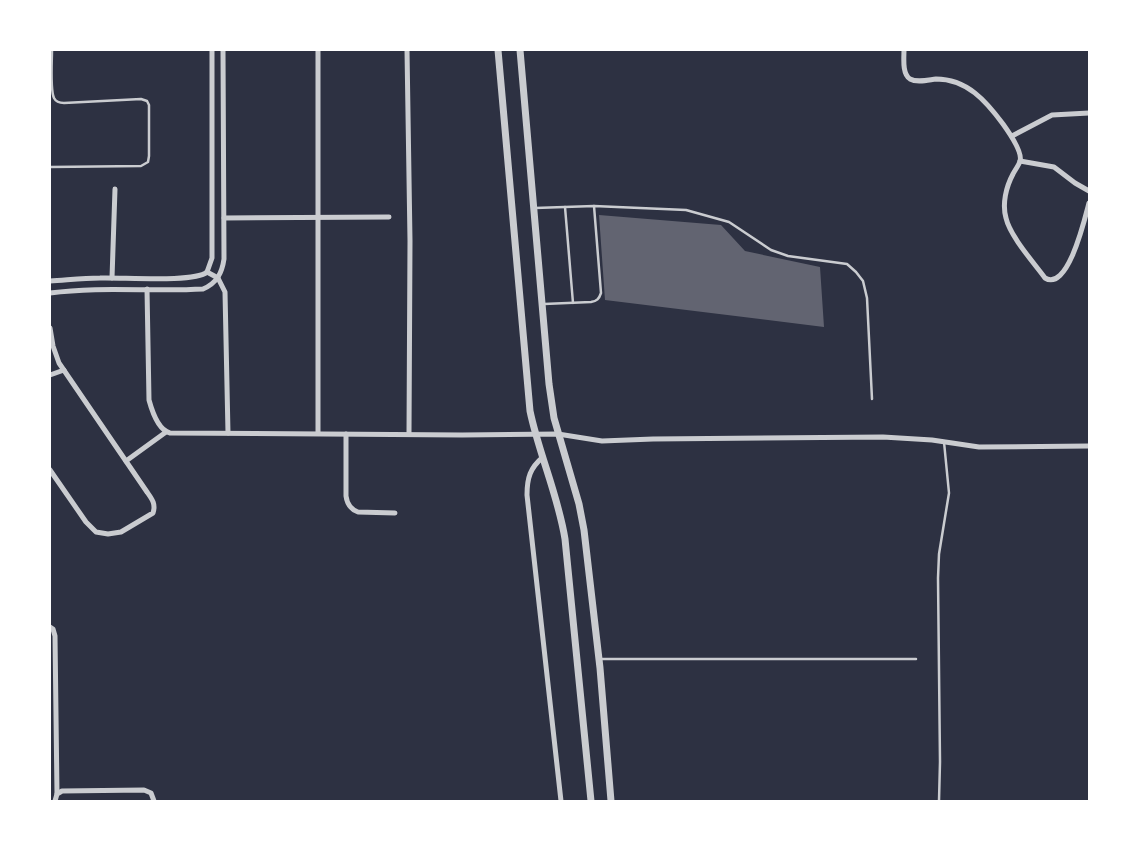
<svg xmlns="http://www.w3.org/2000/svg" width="1139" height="851" font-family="Montserrat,sans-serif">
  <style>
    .building { fill: #626471 }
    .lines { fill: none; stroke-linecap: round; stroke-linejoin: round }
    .service { stroke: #caccd0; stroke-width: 2.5 }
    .minor { stroke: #caccd0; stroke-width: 5 }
    .tertiary { stroke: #caccd0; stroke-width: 7 }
  </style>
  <rect width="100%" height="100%" fill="#2d3142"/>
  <polygon class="building" points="599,215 721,225 745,251 820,267 824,327 605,300"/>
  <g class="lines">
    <g class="service">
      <path d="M 50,167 L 141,166 L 148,162 L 149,156 L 149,105 L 147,101 L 141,99 L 64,103 C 59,103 56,102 54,98 C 50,90 52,60 52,50"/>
      <polyline points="565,207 573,303"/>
      <polyline points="535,208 594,206 686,210 729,222 771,250 788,256 847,264 856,272 863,281 867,298 872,399"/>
      <path d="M 544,304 L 591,302 C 597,301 599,299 601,293 L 594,206"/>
      <polyline points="600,659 916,659"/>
      <polyline points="939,801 940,762 938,578 939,554 949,493 944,442"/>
    </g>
    <g class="minor">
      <polyline points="318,50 318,433"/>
      <polyline points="407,50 410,241 409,434"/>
      <path d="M 904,50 C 904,58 902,74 910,79 C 917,83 928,80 936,79 C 967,79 986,101 1003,124 C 1008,131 1023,152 1020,161 C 1019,165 1015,170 1013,174 C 1006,187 1002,204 1006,218 C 1010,236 1034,263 1045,278 C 1068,292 1085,218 1089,203"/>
      <polyline points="1012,136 1052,115 1089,113"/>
      <polyline points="1020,161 1054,167 1075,183 1089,191"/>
      <polyline points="224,218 389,217"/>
      <polyline points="207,272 218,278 225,292 228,433"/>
      <polyline points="112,278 115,189"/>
      <path d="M 50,281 C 67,280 83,278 100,278 C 121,277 194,283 207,272 L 212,258 L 212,50"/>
      <path d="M 147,289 L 149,400 C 152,411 158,430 170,433 L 462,435 L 558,434 L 602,441 L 653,439 L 883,437 L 932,440 L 979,447 L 1089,446"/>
      <path d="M 50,293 C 101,286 152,292 203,289 C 217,283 222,273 224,259 L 223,50"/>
      <path d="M 50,328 L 53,346 L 59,363 L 147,492 C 152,499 156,504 153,513 L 121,532 L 108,534 L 96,532 L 86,522 L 50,470"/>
      <polyline points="50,375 64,370"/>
      <path d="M 346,434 L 346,496 C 347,504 350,509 358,512 L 395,513"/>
      <path d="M 543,457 C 530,468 527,478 527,495 L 561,801"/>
      <polyline points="126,461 166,432"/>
      <polyline points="50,627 53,629 55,636 57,794"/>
      <polyline points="55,801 57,794 62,791 144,790 151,793 154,801"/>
    </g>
    <g class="tertiary">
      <path d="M 498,50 L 530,411 C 539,454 558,495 565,539 L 591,801"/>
      <polyline points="520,50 549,384 554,418 579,504 584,530 600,668 611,801"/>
    </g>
  </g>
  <rect width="1139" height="851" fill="none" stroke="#ffffff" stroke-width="102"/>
</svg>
